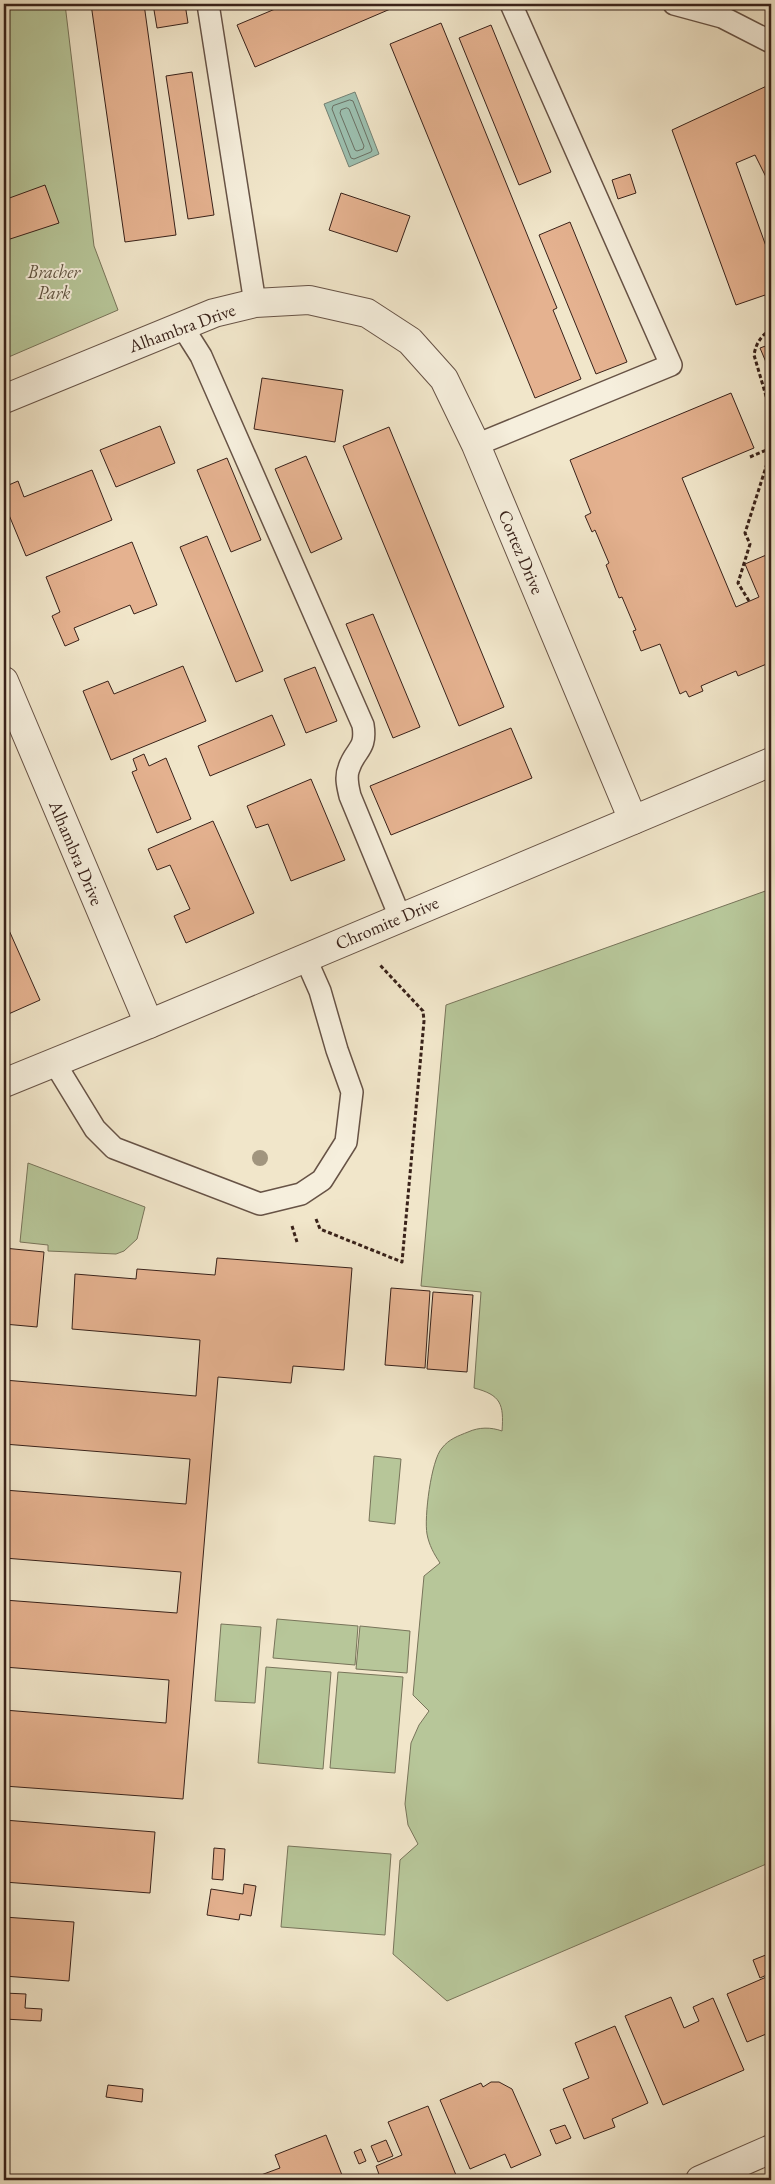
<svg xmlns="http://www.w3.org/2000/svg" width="775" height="2184" font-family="'EB Garamond',serif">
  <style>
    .green { fill: #b7c699; stroke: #78745a }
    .water { fill: #9cc0b0; stroke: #748174 }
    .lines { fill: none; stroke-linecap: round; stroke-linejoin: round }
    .shore { stroke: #6a7165; stroke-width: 1 }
    .building { fill: #e5b290; stroke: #39221a }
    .service-casing { stroke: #675346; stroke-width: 24 }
    .minor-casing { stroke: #675346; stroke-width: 30 }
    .tertiary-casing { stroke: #675346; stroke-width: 30 }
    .path { stroke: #39221a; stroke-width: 3; stroke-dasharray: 4 2.5; stroke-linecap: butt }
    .service { stroke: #f6efdd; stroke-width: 21 }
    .minor { stroke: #f6efdd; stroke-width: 28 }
    .tertiary { stroke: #f6efdd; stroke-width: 28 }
    .tree { fill: #a1957e }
    .labels { text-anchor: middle; stroke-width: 4; stroke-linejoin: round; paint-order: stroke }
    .park-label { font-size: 18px; font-style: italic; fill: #5f5340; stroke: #f6efdd }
    .street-label { font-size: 18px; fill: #39221a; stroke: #f6efdd }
  </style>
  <rect width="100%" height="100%" fill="#f1e6ca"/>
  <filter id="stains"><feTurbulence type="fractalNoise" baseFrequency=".004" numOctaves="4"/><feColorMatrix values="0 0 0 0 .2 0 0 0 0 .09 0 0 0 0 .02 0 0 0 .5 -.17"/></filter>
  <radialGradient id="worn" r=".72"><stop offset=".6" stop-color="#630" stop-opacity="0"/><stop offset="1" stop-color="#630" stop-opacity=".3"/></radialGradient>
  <g class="green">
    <polygon points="4,4 65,4 94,246 118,310 4,359"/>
    <path d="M 771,889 L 771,1862 L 447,2001 L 393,1954 L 400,1860 L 418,1844 L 408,1825 L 405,1804 L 411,1743 L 419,1725 L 429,1711 L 413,1695 L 424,1576 L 440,1563 C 434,1554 429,1545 427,1534 C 424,1518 431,1460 442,1448 C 449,1439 458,1436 468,1432 C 479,1427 491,1427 502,1431 C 504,1404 501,1395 474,1388 L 481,1292 L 421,1286 L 446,1005 Z"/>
    <polygon points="28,1163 145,1207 137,1239 124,1251 116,1254 48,1251 48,1245 20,1242"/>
    <polygon points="374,1456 401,1459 395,1524 369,1521"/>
    <polygon points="277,1619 358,1626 355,1665 273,1658"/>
    <polygon points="221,1624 261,1627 255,1703 215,1701"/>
    <polygon points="360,1626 410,1631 407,1673 356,1669"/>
    <polygon points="266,1667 331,1672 323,1769 258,1763"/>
    <polygon points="338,1672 403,1677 395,1773 330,1768"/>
    <polygon points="288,1846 391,1854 385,1935 281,1927"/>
  </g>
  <polygon class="water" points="355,92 379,154 349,167 324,104"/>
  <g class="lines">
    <g class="shore">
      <polygon points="350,100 353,101 372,150 371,152 354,159 351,158 332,109 333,106"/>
      <polygon points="347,108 349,109 364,146 363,149 357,151 355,150 340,113 341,110"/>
    </g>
  </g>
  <g class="building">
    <polygon points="91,4 144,4 176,235 125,242"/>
    <polygon points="153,4 185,4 188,23 157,28"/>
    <polygon points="287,4 402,4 255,67 237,25"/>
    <polygon points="441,23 557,308 553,310 581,379 535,398 390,44"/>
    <polygon points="491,25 551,172 519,185 459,38"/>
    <polygon points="192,72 214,215 188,219 166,76"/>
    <polygon points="771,84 771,187 755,155 736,163 771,260 771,293 736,305 672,130"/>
    <polygon points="630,174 636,193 618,199 612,180"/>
    <polygon points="45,185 59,223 4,241 4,200"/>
    <polygon points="341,193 410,216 397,252 329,230"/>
    <polygon points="570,222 627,362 596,374 539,235"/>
    <polygon points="771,344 771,374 760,348"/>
    <polygon points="262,378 343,390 335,442 254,429"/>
    <polygon points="731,393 754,448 682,478 736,607 759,597 745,564 771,553 771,656 768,658 769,663 738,676 736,671 701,686 703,691 689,697 686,691 680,694 660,644 641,651 633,631 636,630 622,597 619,598 606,565 609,563 595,530 592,532 585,516 591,513 570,460"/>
    <polygon points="160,426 175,463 116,487 100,450"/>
    <polygon points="389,427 504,707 459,726 343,446"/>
    <polygon points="306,456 342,539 311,553 275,469"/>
    <polygon points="227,458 261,540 231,552 197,470"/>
    <polygon points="92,470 112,520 26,556 4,503 4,487 18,481 24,497"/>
    <polygon points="207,536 263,671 236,682 180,547"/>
    <polygon points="132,542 157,605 134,614 130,605 74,628 79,640 65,646 52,616 60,612 46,577"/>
    <polygon points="373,614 420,727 393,738 346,624"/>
    <polygon points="183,666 206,721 111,760 83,691 108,681 114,694"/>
    <polygon points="315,667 337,721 306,733 284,679"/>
    <polygon points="272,715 285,745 210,776 198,746"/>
    <polygon points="511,728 532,778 391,835 370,786"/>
    <polygon points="144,754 149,766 166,758 191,819 157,833 132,772 137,770 133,759"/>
    <polygon points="311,779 345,860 291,881 268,824 256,828 247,806"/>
    <polygon points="213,821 254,913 186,943 174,916 190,909 170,865 157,870 148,849"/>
    <polygon points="4,919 40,1000 4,1016"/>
    <polygon points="4,1248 44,1252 37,1327 4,1324"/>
    <polygon points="217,1258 352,1268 344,1370 293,1366 291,1383 218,1377 183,1799 4,1786 4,1710 166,1723 169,1680 4,1667 4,1600 177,1613 181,1572 4,1558 4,1490 186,1504 190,1459 4,1444 4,1380 196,1396 200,1340 72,1329 75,1274 136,1279 137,1269 215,1275"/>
    <polygon points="391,1288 430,1291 425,1368 385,1365"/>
    <polygon points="433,1292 473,1295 467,1372 427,1369"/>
    <polygon points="4,1820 155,1832 150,1893 4,1882"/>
    <polygon points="214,1848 225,1849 223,1880 212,1879"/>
    <polygon points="244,1884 256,1886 251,1916 240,1914 239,1920 207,1915 211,1889 243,1894"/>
    <polygon points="4,1917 74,1922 69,1981 4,1976"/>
    <polygon points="771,1953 771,1973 760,1978 753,1960"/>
    <polygon points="771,1975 771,2032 747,2042 727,1994"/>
    <polygon points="4,1993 26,1994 25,2008 42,2009 41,2021 4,2019"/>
    <polygon points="671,1997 684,2028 699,2021 693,2007 713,1998 744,2070 663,2105 625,2016"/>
    <polygon points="615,2026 648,2103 612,2119 615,2127 584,2139 563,2089 589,2078 575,2043"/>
    <polygon points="491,2082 499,2082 512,2089 541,2155 511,2168 505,2154 470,2169 440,2100 481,2083 483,2087"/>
    <polygon points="108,2085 143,2089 142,2102 106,2097"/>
    <polygon points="428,2106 458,2180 381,2180 376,2166 402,2155 388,2122"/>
    <polygon points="565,2125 571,2138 556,2144 550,2130"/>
    <polygon points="326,2135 344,2180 263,2180 261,2175 280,2168 275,2155"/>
    <polygon points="386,2140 393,2156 378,2162 371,2146"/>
    <polygon points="361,2149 366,2161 359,2164 354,2152"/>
  </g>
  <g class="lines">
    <g class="service-casing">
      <g id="service">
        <polyline points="208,4 255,303"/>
        <polyline points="674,4 722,17 771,42"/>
        <path d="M 182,326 L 201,356 L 363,725 C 367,750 355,749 349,768 C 345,777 348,787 350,796 L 400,917"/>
        <polyline points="476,445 671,365 511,4"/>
        <polyline points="54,1062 95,1129 114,1148 260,1204 301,1194 322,1180 346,1142 352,1092 337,1050 320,991 305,957"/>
      </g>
    </g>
    <g class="minor-casing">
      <g id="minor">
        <polyline points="4,399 214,313 255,303 309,300 367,313 410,341 444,379 476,445 633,820"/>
        <polyline points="4,681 149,1024"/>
        <polyline points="700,2180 771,2149"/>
      </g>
    </g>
    <g class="tertiary-casing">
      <polyline id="tertiary" points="4,1083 149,1024 771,762"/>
    </g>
    <g class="path">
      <path d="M 771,329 C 761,336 756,343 754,355 L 771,413"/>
      <polyline points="750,457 771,448"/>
      <polyline points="749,601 738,583 750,544 745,533 771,451"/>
      <polyline points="316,1219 320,1229 402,1262 424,1021 423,1011 380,965"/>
      <polyline points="292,1226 297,1242"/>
    </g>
    <use href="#service" class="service"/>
    <use href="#minor" class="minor"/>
    <use href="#tertiary" class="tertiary"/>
  </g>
  <circle class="tree" cx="260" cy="1158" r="8"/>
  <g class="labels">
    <g class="park-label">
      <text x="54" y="278">Bracher<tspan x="54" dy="21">Park</tspan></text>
    </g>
    <g class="street-label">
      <text transform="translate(182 328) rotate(-20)" y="6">Alhambra Drive</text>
      <text transform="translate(521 552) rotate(67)" y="6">Cortez Drive</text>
      <text transform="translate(76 853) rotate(67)" y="6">Alhambra Drive</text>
      <text transform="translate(387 923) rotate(-23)" y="6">Chromite Drive</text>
    </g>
  </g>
  <rect width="775" height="2184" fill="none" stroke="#f1e6ca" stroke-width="20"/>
  <rect x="5" y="5" width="765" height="2174" fill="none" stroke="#39221a" stroke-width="2.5"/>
  <rect x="10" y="10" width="755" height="2164" fill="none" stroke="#39221a"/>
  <rect width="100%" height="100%" filter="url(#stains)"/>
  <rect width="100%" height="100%" fill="url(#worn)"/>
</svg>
